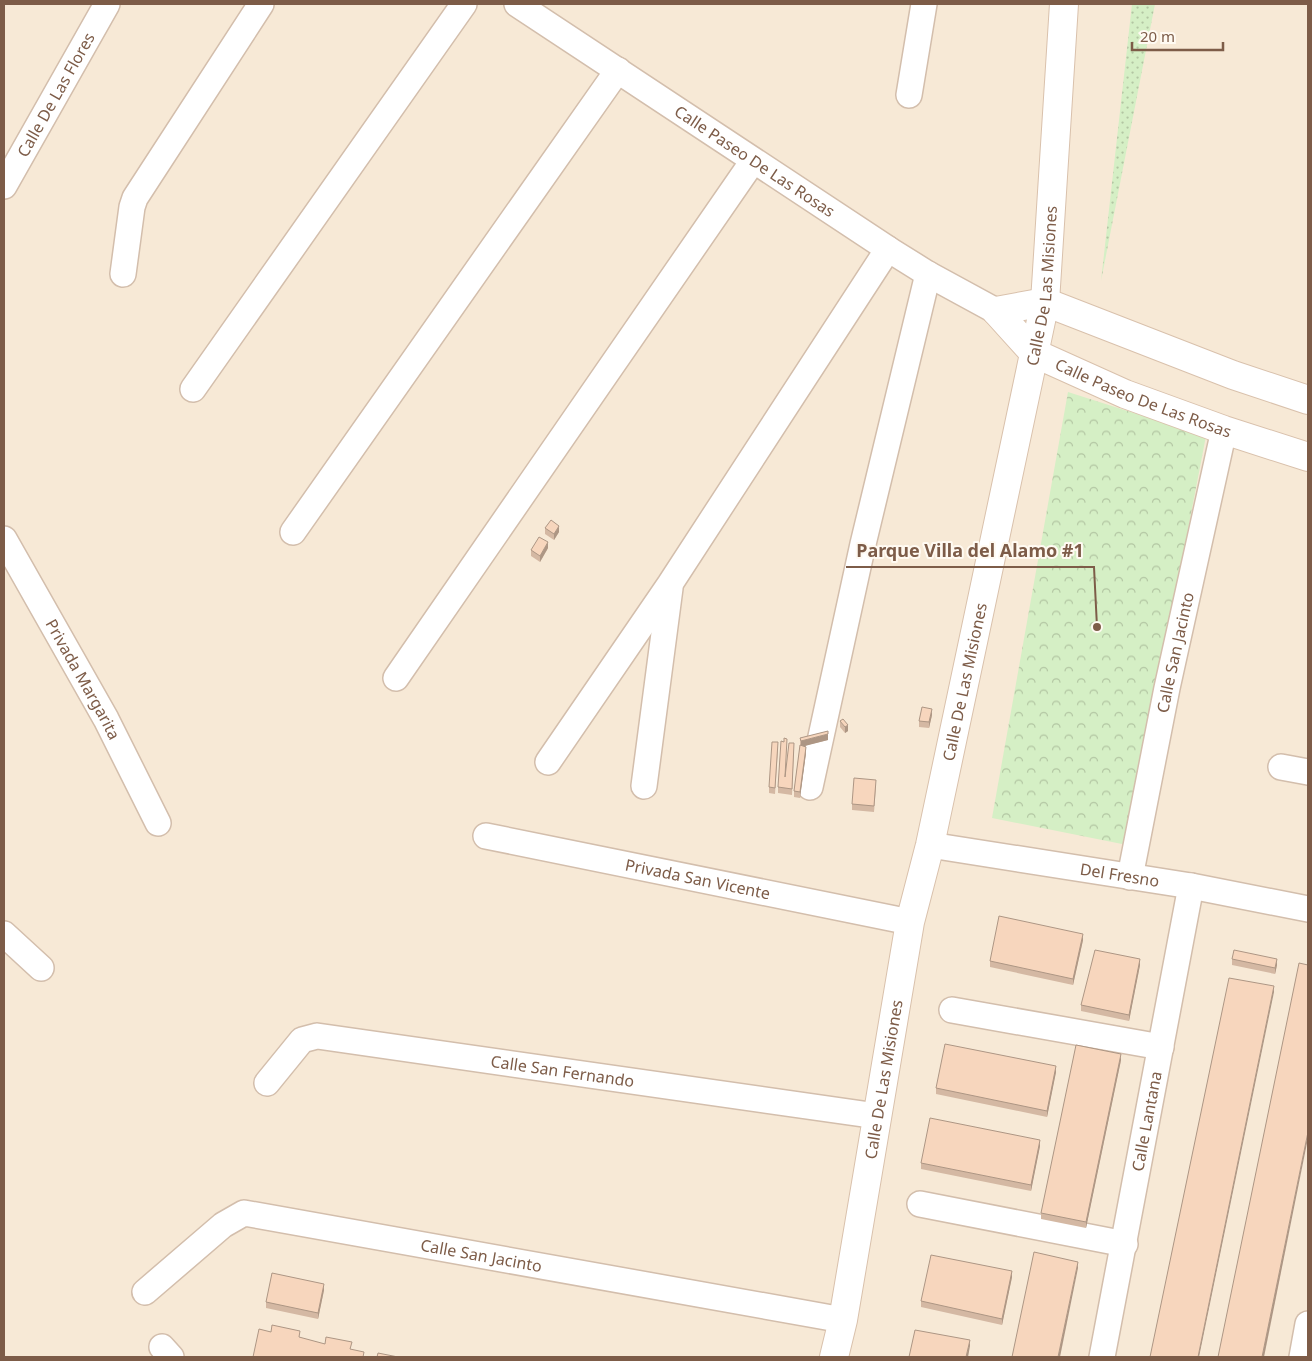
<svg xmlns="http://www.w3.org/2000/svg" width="1312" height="1361" font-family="'Noto Sans',sans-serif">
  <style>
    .residential { fill: #f7e9d6 }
    .grass { fill: url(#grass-dots) }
    .park { fill: url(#park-crowns) }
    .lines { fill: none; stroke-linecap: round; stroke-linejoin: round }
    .street-casing { stroke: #d3beac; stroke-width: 28 }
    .secondary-casing { stroke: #d9c1ac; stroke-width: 30 }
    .street { stroke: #fff; stroke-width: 25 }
    .secondary { stroke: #fff; stroke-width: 28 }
    .wall { fill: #d4b8a3 }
    .shaded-wall { fill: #ad9684 }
    .building { fill: #f7d6bd; stroke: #ad9684 }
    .labels { text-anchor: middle; stroke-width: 4; stroke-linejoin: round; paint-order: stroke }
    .street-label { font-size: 16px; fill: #7d5c48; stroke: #fffaf2 }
    .leader { fill: none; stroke: #7d5c48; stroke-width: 2 }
    .callout-dot { fill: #7d5c48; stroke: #fffaf2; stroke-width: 2 }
    .callout-label { font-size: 18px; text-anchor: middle; font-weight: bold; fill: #7d5c48; stroke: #fffaf2; stroke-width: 4; stroke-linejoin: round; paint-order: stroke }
  </style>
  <defs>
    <pattern id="grass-dots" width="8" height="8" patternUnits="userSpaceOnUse" patternTransform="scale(1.25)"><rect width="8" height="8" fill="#d5efc5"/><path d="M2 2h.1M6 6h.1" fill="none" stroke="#b2c5a2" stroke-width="1.8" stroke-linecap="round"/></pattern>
    <pattern id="park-crowns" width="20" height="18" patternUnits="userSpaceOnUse" patternTransform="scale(1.25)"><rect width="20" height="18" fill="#d5efc5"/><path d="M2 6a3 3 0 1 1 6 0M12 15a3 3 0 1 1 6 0" fill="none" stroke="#b2c5a2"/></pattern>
  </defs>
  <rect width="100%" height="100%" fill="#fff7e9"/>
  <rect class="residential" x="4" y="4" width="1304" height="1353"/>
  <polygon class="grass" points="1132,4 1155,4 1101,281"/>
  <polygon class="park" points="1068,392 1206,436 1127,845 992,818"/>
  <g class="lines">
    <g class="street-casing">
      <g id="street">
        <path id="s1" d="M 517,4 L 888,249 L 928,274 L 996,311"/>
        <polyline points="909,95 924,4"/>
        <path id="s2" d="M 4,186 L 107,4"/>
        <polyline points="123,274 132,207 135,198 261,4"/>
        <polyline points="193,389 464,4"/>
        <polyline points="293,532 618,70"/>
        <path id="s3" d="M 4,539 L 106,719 L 158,823"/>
        <polyline points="396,678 753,161"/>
        <polyline points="548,762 670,584 888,249"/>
        <polyline points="1281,767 1308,772"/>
        <polyline points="644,786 670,588"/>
        <polyline points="810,787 863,544 928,274"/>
        <path id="s4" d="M 486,836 L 910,922"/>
        <path id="s5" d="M 930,845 L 1191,886 L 1308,909"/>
        <path id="s6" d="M 1130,877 L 1167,688 L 1224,430"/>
        <polyline points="4,934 41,968"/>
        <polyline points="952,1010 1161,1047"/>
        <path id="s7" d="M 267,1083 L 302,1040 L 317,1036 L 877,1116"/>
        <polyline points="920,1204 1125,1244"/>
        <path id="s8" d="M 145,1292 L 223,1225 L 244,1213 L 843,1320"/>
        <polyline points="162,1347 171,1357"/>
        <path id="s9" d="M 1102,1357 L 1191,886"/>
        <polyline points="1302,1357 1308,1324"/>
      </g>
    </g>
    <g class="secondary-casing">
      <g id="secondary">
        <path id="s10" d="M 996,311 L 1034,353 L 1125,394 L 1224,430 L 1308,457"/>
        <polyline points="996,311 1045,302 1233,375 1308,400"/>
        <path id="s11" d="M 834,1357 L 843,1320 L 910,922 L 930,845 L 1045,302 L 1064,4"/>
      </g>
    </g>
    <use href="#street" class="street"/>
    <use href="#secondary" class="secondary"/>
  </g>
  <g class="wall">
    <polygon points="545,528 559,532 554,540 545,534"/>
    <polygon points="548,548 540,562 531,556 531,550"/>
    <polygon points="932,715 929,728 919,727 919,721"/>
    <polygon points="840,721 848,731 845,733 840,727"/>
    <polygon points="800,738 828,740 803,746 806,753 800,798 794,797 794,791 800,745"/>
    <polygon points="778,748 775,794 769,793 769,787"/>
    <polygon points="794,749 792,795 778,793 778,787 786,771"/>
    <polygon points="876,786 874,812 852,810 852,804"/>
    <polygon points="1083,940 1073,985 990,967 990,961"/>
    <polygon points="1232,959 1277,965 1275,974 1232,965"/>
    <polygon points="1140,965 1129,1021 1081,1011 1081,1005"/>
    <polygon points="1121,1060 1086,1228 1041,1219 1041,1213"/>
    <polygon points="1056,1072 1047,1117 936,1094 936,1088"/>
    <polygon points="1040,1146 1031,1191 921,1169 921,1163"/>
    <polygon points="1012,1277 1002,1325 921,1307 921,1301"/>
    <polygon points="324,1290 318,1319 266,1308 266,1302"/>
  </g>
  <g class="shaded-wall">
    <polygon points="559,526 559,532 554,540 554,534"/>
    <polygon points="548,542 548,548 540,562 540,556"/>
    <polygon points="932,709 932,715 929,728 929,722"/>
    <polygon points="848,725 848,731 845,733 845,727"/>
    <polygon points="828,734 828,740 801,747 801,741"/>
    <polygon points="806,747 806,753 800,798 800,792"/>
    <polygon points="1083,934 1083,940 1073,985 1073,979"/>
    <polygon points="1140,959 1140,965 1129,1021 1129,1015"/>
    <polygon points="1277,959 1277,965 1275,974 1275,968"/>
    <polygon points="1274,986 1274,992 1199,1357 1198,1357"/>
    <polygon points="1121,1054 1121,1060 1086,1228 1086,1222"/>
    <polygon points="1056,1066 1056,1072 1047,1117 1047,1111"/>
    <polygon points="1308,1132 1308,1138 1264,1357 1262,1357"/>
    <polygon points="1040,1140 1040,1146 1031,1191 1031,1185"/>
    <polygon points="1078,1262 1078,1268 1060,1357 1058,1357"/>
    <polygon points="1012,1271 1012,1277 1002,1325 1002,1319"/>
    <polygon points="324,1284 324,1290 318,1319 318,1313"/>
    <polygon points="970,1340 970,1346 968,1357 966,1357"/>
  </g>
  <g class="building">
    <polygon points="551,520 559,526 554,534 545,528"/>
    <polygon points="539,537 548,542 540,556 531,550"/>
    <polygon points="922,707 932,709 929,722 919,721"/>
    <polygon points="843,719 848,725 845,727 840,721"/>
    <polygon points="828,731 828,734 801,741 800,738"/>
    <polygon points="784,738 787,739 785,777 789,743 794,743 792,789 778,787 781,741 784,742"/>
    <polygon points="772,742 778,742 775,788 769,787"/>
    <polygon points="800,745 806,747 800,792 794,791"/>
    <polygon points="854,778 876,780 874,806 852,804"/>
    <polygon points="999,916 1083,934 1073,979 990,961"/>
    <polygon points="1095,950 1140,959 1129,1015 1081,1005"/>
    <polygon points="1234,950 1277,959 1275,968 1232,959"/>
    <polygon points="1299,963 1308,965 1308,1132 1262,1357 1218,1357"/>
    <polygon points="1229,978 1274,986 1198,1357 1150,1357"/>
    <polygon points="945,1044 1056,1066 1047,1111 936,1088"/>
    <polygon points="1076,1045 1121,1054 1086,1222 1041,1213"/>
    <polygon points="930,1118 1040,1140 1031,1185 921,1163"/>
    <polygon points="1034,1252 1078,1262 1058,1357 1012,1357"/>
    <polygon points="931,1255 1012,1271 1002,1319 921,1301"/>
    <polygon points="272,1273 324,1284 318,1313 266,1302"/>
    <polygon points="272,1325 300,1331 299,1337 325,1344 326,1337 352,1342 350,1349 364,1352 363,1357 253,1357 259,1329 271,1332"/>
    <polygon points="915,1330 970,1340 966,1357 909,1357"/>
    <polygon points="378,1353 398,1357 377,1357"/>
  </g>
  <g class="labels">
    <g class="street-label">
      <text dy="6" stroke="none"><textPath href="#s2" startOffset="105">Calle De Las Flores</textPath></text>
      <text dy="6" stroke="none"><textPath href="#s1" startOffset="285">Calle Paseo De Las Rosas</textPath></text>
      <text dy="6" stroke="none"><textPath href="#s11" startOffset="1092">Calle De Las Misiones</textPath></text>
      <text dy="6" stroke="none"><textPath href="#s10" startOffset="175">Calle Paseo De Las Rosas</textPath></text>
      <text dy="6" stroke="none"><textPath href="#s6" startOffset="229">Calle San Jacinto</textPath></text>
      <text dy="6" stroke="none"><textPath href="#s3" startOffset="161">Privada Margarita</textPath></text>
      <text dy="6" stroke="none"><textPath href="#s11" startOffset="688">Calle De Las Misiones</textPath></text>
      <text dy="6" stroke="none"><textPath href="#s5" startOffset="192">Del Fresno</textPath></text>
      <text dy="6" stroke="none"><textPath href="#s4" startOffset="216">Privada San Vicente</textPath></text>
      <text dy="6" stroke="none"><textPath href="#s7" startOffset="319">Calle San Fernando</textPath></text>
      <text dy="6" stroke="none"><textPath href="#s11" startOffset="282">Calle De Las Misiones</textPath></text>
      <text dy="6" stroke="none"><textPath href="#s9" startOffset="240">Calle Lantana</textPath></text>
      <text dy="6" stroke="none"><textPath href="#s8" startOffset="368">Calle San Jacinto</textPath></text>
    </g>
  </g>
  <path class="leader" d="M1097 627L1094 567H846"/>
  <circle class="callout-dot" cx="1097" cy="627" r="5"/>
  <g class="callout-label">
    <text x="970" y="557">Parque Villa del Alamo #1</text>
  </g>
  <rect width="1312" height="1361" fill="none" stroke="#7d5c48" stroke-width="10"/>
  <path d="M1132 42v8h91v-8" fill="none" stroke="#7d5c48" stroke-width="2.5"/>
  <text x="1140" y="42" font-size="15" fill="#7d5c48" stroke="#fffaf2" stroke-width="4" paint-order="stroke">20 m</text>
</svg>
